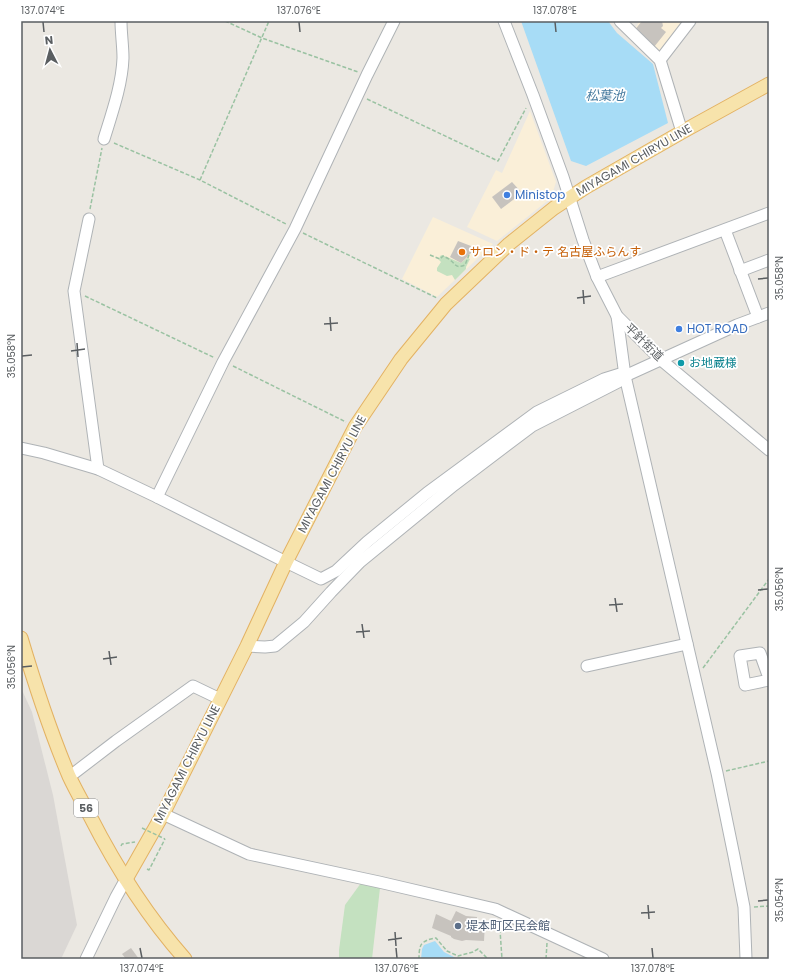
<svg xmlns="http://www.w3.org/2000/svg" width="790" height="980" font-family="Poppins,'Noto Sans JP',sans-serif">
  <style>
    .commercial { fill: #faefd8 }
    .industrial { fill: #dad7d4 }
    .green { fill: #c4e1c0 }
    .water { fill: #a7dcf6 }
    .building { fill: #c7c3be }
    .lines { fill: none; stroke-linecap: round; stroke-linejoin: round }
    .minor-casing { stroke: #afb3b6; stroke-width: 13 }
    .major-casing { stroke: #e3b263; stroke-width: 15 }
    .path { stroke: #9ac2a2; stroke-width: 1.5; stroke-dasharray: 4 2; stroke-linecap: butt }
    .minor { stroke: #fff; stroke-width: 11 }
    .major { stroke: #f7e3ab; stroke-width: 13 }
    .path-bridge { stroke: #9ac2a2; stroke-width: 1.5; stroke-dasharray: 4 2; stroke-linecap: butt }
    .ticks { fill: none; stroke: #5a5e61; stroke-width: 1.5 }
    .shop-dot { fill: #3f7fe0; stroke: #fff; stroke-width: 1.5 }
    .food-dot { fill: #e8710a; stroke: #fff; stroke-width: 1.5 }
    .culture-dot { fill: #0f9aa8; stroke: #fff; stroke-width: 1.5 }
    .service-dot { fill: #5c6f8a; stroke: #fff; stroke-width: 1.5 }
    .labels { text-anchor: middle; stroke-width: 3.5; stroke-linejoin: round; paint-order: stroke }
    .shield { fill: #fff; stroke: #8c8e90; stroke-width: 1 }
    .shield-label { font-size: 11px; font-weight: bold; fill: #5a5e61 }
    .street-label { font-size: 12px; fill: #5a5e61; stroke: #fff }
    .shop-label { font-size: 12px; fill: #366cbe; stroke: #fff; text-anchor: start }
    .food-label { font-size: 12px; fill: #c56008; stroke: #fff; text-anchor: start }
    .culture-label { font-size: 12px; fill: #0d838f; stroke: #fff; text-anchor: start }
    .service-label { font-size: 12px; fill: #4e5e75; stroke: #fff; text-anchor: start }
    .water-label { font-size: 13px; font-style: italic; fill: #44799e; stroke: #fff }
    .neatline { fill: none; stroke: #5a5e61; stroke-width: 1.5 }
    .ticks-label { font-size: 10px; text-anchor: middle; fill: #5a5e61 }
  </style>
  <rect width="100%" height="100%" fill="#ebe8e2"/>
  <g class="commercial">
    <polygon points="640,21 684,21 658,54 633,31"/>
    <polygon points="530,111 556,182 551,198 497,241 467,227 496,170 502,173"/>
    <polygon points="433,217 493,244 437,297 402,279"/>
  </g>
  <polygon class="industrial" points="21,688 32,712 53,795 77,925 61,959 21,959"/>
  <g class="green">
    <polygon points="442,255 461,263 467,258 470,259 466,267 466,269 455,280 452,275 447,276 437,271 437,268 441,262 439,260 440,256"/>
    <polygon points="361,883 380,888 372,959 339,959 339,950 345,905"/>
  </g>
  <g class="water">
    <polygon points="521,21 608,21 617,33 653,64 668,123 586,166 571,161"/>
    <polygon points="435,941 444,952 458,959 421,959 422,949 424,945"/>
  </g>
  <g class="building">
    <polygon points="642,21 662,21 663,26 661,28 666,32 654,47 634,31"/>
    <polygon points="512,182 522,193 501,209 492,197"/>
    <polygon points="458,241 471,246 469,251 472,252 461,263 450,257"/>
    <polygon points="456,911 466,916 477,917 477,922 485,923 484,941 466,940 462,941 454,939 451,937 451,936 432,928 436,914 451,921"/>
    <polygon points="131,948 139,959 126,959 122,954"/>
  </g>
  <g class="lines">
    <g class="minor-casing">
      <g id="minor">
        <polyline points="504,21 533,95 563,177 583,240 597,277 617,316 660,359 769,450"/>
        <polyline points="620,21 660,60 682,132"/>
        <polyline points="660,60 690,21"/>
        <path d="M 104,139 C 112,113 122,85 123,58 C 123,46 121,33 121,21"/>
        <polyline points="89,219 74,291 98,469"/>
        <polyline points="725,230 758,317"/>
        <polyline points="740,271 769,260"/>
        <polyline points="597,277 769,213"/>
        <polyline points="617,316 625,376 717,773 734,856 744,907 746,959"/>
        <polyline points="21,448 44,453 98,469 157,497 286,562 321,579 336,571 367,542 427,493 537,412 604,379 620,374 625,376 737,325 769,313"/>
        <polyline points="157,497 223,362 295,229 367,75 394,21"/>
        <polyline points="247,646 265,647 275,646 304,622 331,592 360,562 454,485 532,426 618,382 625,376"/>
        <polyline points="587,666 687,644"/>
        <polyline points="769,678 760,653 740,656 745,685 769,680"/>
        <polyline points="69,777 116,741 193,686 220,699"/>
        <polyline points="163,814 249,854 379,882 495,909 603,959"/>
        <polyline points="86,959 116,897 126,879"/>
      </g>
    </g>
    <g class="major-casing">
      <g id="major">
        <path d="M 21,638 C 35,685 50,731 69,776 C 75,789 83,803 90,816 C 116,867 147,916 185,959"/>
        <polyline points="126,879 163,814 247,646 286,562 355,427 401,359 446,304 509,244 554,208 586,187 682,132 769,84"/>
      </g>
    </g>
    <g class="path">
      <polyline points="225,21 262,38 358,72"/>
      <polyline points="367,99 498,161 526,108"/>
      <polyline points="114,143 200,180 286,224"/>
      <polyline points="200,180 269,21"/>
      <polyline points="90,209 102,148"/>
      <polyline points="303,233 437,298"/>
      <path d="M 430,255 L 440,259 L 443,256 C 445,257 448,258 450,260 C 456,264 455,269 465,265 L 469,255"/>
      <polyline points="85,296 215,358"/>
      <polyline points="233,366 346,422"/>
      <polyline points="703,668 769,579"/>
      <polyline points="726,771 769,761"/>
      <polyline points="121,846 122,844 135,842"/>
      <polyline points="147,869 149,870 165,839"/>
      <polyline points="754,907 769,906"/>
      <polyline points="501,923 500,930 502,959"/>
      <path d="M 419,959 C 419,955 419,949 421,945 C 423,941 432,938 436,938 L 447,951 L 458,956 L 473,952 L 478,949 L 488,959"/>
      <polyline points="546,959 547,943"/>
    </g>
    <use href="#minor" class="minor"/>
    <use href="#major" class="major"/>
    <polyline class="path-bridge" points="142,828 165,839"/>
  </g>
  <path class="ticks" d="M 43,22 L 44,32M 299,22 L 300,32M 555,22 L 556,32M 758,279 L 768,278M 583,290 L 584,304M 577,298 L 591,296M 330,317 L 331,331M 324,324 L 338,323M 77,343 L 78,357M 71,351 L 85,349M 22,356 L 32,355M 758,590 L 768,589M 615,598 L 617,612M 609,605 L 623,604M 362,624 L 364,638M 356,632 L 370,631M 109,651 L 111,665M 103,659 L 117,657M 22,667 L 32,666M 758,901 L 768,900M 648,905 L 649,919M 641,913 L 655,912M 395,932 L 396,946M 388,940 L 402,938M 140,948 L 142,958M 396,948 L 397,958M 652,948 L 653,958"/>
  <g class="shop-dot">
    <circle cx="507" cy="195" r="4"/>
    <circle cx="679" cy="329" r="4"/>
  </g>
  <circle class="food-dot" cx="462" cy="252" r="4"/>
  <circle class="culture-dot" cx="681" cy="363" r="4"/>
  <circle class="service-dot" cx="458" cy="926" r="4"/>
  <g class="labels">
    <rect class="shield" x="74" y="799" width="24" height="18" rx="3"/>
    <g class="shield-label">
      <text x="86" y="812">56</text>
    </g>
    <g class="street-label">
      <text transform="translate(634 160) rotate(-30)" y="4">MIYAGAMI CHIRYU LINE</text>
      <text transform="translate(644 342) rotate(44)" y="4">平針街道</text>
      <text transform="translate(332 474) rotate(-62)" y="4">MIYAGAMI CHIRYU LINE</text>
      <text transform="translate(187 764) rotate(-63)" y="4">MIYAGAMI CHIRYU LINE</text>
    </g>
    <g class="shop-label">
      <text x="515" y="199">Ministop</text>
      <text x="687" y="333">HOT ROAD</text>
    </g>
    <g class="food-label">
      <text x="470" y="256">サロン・ド・テ 名古屋ふらんす</text>
    </g>
    <g class="culture-label">
      <text x="689" y="367">お地蔵様</text>
    </g>
    <g class="service-label">
      <text x="466" y="930">堤本町区民会館</text>
    </g>
    <g class="water-label">
      <text x="605" y="100">松葉池</text>
    </g>
  </g>
  <rect width="790" height="980" fill="none" stroke="#ffffff" stroke-width="44"/>
  <g transform="translate(50 50) rotate(354)" stroke="#ffffff" stroke-width="3" paint-order="stroke">
  <path d="M0-3L7 15L0 10L-7 15Z" fill="#5a5e61"/>
  <text y="-6" font-size="11" font-weight="bold" text-anchor="middle" fill="#5a5e61">N</text>
  </g>
  <rect x="22" y="22" width="746" height="936" class="neatline"/>
  <g class="ticks-label">
    <text x="43" y="14">137.074°E</text>
    <text x="299" y="14">137.076°E</text>
    <text x="555" y="14">137.078°E</text>
    <text transform="translate(779 278) rotate(-90)" y="4">35.058°N</text>
    <text transform="translate(11 356) rotate(-90)" y="4">35.058°N</text>
    <text transform="translate(779 589) rotate(-90)" y="4">35.056°N</text>
    <text transform="translate(11 667) rotate(-90)" y="4">35.056°N</text>
    <text transform="translate(779 900) rotate(-90)" y="4">35.054°N</text>
    <text x="142" y="972">137.074°E</text>
    <text x="397" y="972">137.076°E</text>
    <text x="653" y="972">137.078°E</text>
  </g>
</svg>
